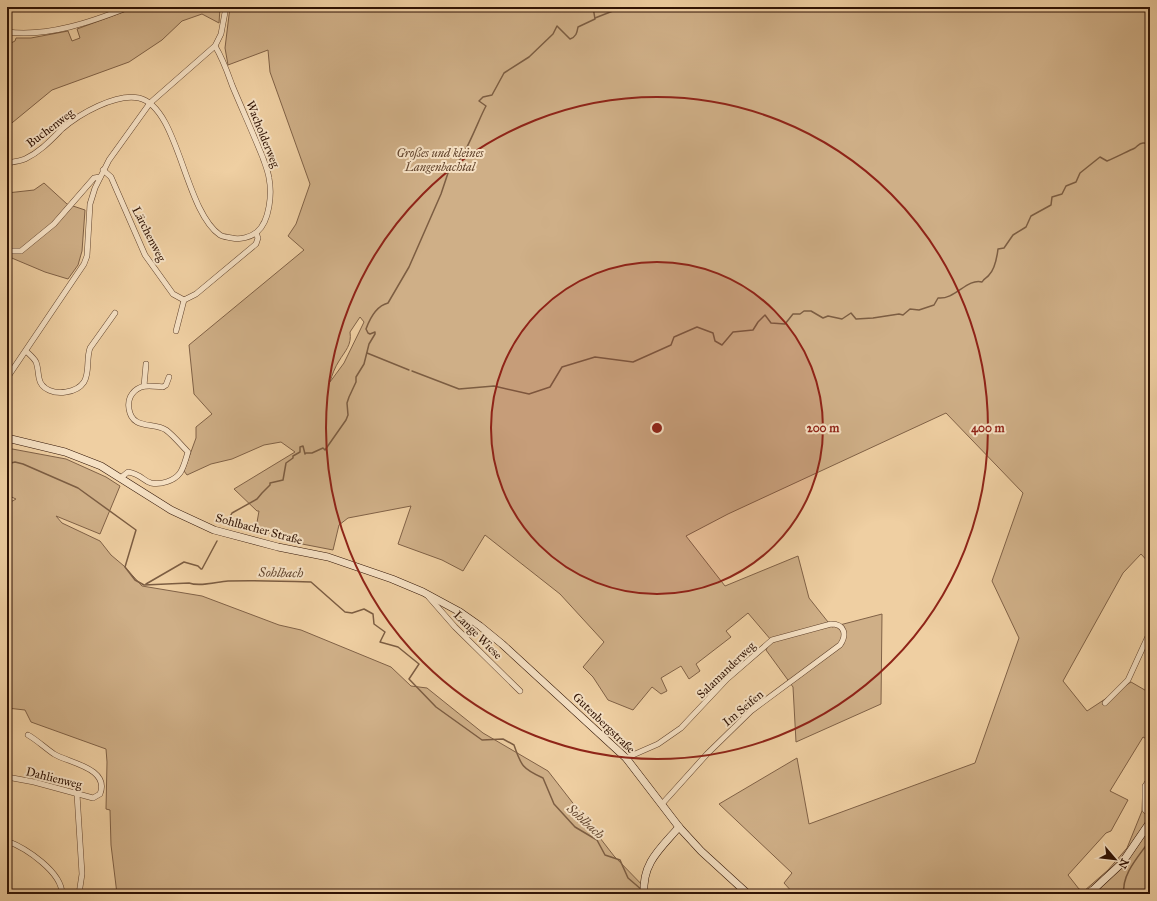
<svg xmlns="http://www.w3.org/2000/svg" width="1157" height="901" font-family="'IM FELL Great Primer',serif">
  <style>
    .green { fill: #cfaf87; stroke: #806146; fill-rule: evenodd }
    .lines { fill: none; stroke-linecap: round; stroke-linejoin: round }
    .stream { stroke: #7c5d42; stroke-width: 1.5 }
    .street-casing { stroke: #60422c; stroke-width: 6 }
    .secondary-casing { stroke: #301304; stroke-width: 8 }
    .street { stroke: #f5e0c3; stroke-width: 5 }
    .secondary { stroke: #f5e0c3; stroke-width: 7 }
    .ring { fill: none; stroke: #8f2418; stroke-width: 2 }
    .labels { text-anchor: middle; stroke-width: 4; stroke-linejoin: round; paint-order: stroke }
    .street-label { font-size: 12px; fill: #301304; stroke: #f5e0c3 }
    .park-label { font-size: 12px; font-style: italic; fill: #60422b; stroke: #f5e0c3 }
    .water-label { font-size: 13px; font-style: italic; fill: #62452e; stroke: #f5e0c3 }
    .centre { fill: #8f2418; stroke: #f5e0c3; stroke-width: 2 }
    .ring-label { font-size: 12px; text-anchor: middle; font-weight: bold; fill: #8f2418; stroke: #f5e0c3; stroke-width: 4; stroke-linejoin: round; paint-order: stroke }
  </style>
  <rect width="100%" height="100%" fill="#efcfa2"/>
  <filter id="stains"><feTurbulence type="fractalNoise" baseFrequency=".005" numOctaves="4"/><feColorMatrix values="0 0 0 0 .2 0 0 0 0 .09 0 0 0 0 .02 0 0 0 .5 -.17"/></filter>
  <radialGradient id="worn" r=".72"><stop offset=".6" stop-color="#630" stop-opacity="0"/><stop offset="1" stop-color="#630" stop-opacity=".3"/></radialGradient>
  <g class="green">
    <polygon points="137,7 220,7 220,8 219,23 202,14 182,21 162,40 129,62 52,90 7,127 7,45 15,41 16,38 31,38 68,31 72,41 80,38 77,29"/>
    <path d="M 230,7 L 1150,7 L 1150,564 L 1141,554 L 1123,573 L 1063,681 L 1087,711 L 1131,682 L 1150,693 L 1150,741 L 1143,737 L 1110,791 L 1128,800 L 1111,831 L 1106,833 L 1068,875 L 1079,889 L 1084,891 L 1108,870 L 1127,848 L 1142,811 L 1143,785 L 1150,777 L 1150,894 L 794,894 L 784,883 L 792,873 L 719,804 L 797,758 L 809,824 L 975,763 L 1019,638 L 992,581 L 1023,493 L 946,413 L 728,514 L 686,536 L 725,586 L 798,556 L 809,598 L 832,627 L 882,614 L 881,704 L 796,742 L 793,687 L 766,650 L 771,640 L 748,613 L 726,631 L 731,637 L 696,664 L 700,671 L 689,679 L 681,666 L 661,678 L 667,691 L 661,694 L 652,687 L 633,710 L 608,700 L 593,677 L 583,667 L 604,642 L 560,594 L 485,535 L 463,571 L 442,560 L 398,544 L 411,506 L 348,518 L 339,525 L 333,550 L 297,543 L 256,528 L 259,511 L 257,511 L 234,489 L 295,452 L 281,442 L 264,445 L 232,459 L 211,464 L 187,475 L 184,471 L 196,438 L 196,427 L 212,414 L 194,394 L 189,345 L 304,250 L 288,236 L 296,224 L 310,184 L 270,72 L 268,50 L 228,65 L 225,48 ZM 360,317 L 364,322 L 344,363 L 330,382 C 332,375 335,367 339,361 C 345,351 352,345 350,332 Z"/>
    <polygon points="44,183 67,204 85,210 82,251 78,265 68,279 45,272 7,256 7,193 34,190"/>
    <polygon points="7,448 66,459 106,477 120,486 100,534 56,516 62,523 100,541 111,555 124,566 142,586 202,596 279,625 301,630 391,667 411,686 427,688 483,733 548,771 614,856 651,894 117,894 111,845 110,810 106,809 107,762 106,749 31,722 25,710 7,708 7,504 16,499 7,495"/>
  </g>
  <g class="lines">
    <g class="stream">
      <polyline points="595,18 623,7"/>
      <polyline points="367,353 409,370"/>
      <path d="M 412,371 L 459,389 L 494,386 L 529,394 L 550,387 L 562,367 L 595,357 L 633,362 L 671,345 L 674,337 L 697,327 L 713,333 L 715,341 L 722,345 L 733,332 L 753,330 L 758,322 L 765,315 L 771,323 L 785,324 L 793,314 L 800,314 L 804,311 L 811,311 L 823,318 L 828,316 L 842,319 L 851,313 L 856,319 L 873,318 L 899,314 L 903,315 L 910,309 L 919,310 L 934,305 L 938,298 C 955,300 967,278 982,282 C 984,278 987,278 989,275 C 995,269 997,257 998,249 L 1004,248 L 1013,235 L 1026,227 L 1031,216 L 1051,205 L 1052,197 L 1062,194 L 1066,186 L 1076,182 L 1080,173 L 1100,157 L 1107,161 C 1117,157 1126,152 1135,148 C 1138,146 1139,143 1143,143 C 1146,143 1148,143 1150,144"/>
      <path d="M 7,464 L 15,462 L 23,464 L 78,488 L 136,530 L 125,567 L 135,580 L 144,585 L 189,583 C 200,587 216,582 228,581 C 256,580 284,581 311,582 L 345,612 L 352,613 L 364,609 L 373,614 L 374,624 L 385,632 L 380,642 L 398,647 L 419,664 L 409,679 L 436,707 L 482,740 L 503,739 L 514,745 C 521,766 523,769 543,778 L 554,804 L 575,827 L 597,840 L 605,855 L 620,860 L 628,878 L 642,890"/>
      <path d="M 226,524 L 232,513 L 257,499 L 262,493 L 270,485 L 270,483 L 283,480 L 286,463 L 293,458 L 293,456 L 300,452 L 300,447 L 303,446 L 305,454 L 306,453 L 312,453 L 323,448 L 325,450 L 346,420 L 348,415 L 347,403 L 349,397 L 356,382 L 356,377 L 364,364 L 369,344 L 375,334 L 375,332 L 370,334 L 368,333 L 366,329 C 370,318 376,306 388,303 L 409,267 L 441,194 L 449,170 C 463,165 478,120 486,106 L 479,101 L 483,97 L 492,95 L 504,73 L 529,57 L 553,34 L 557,26 L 570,39 C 576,37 577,33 578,27 L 595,19 L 593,7"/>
      <polyline points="146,584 184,562 198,566 201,569 202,569 217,541"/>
      <path d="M 1124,894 C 1121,874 1140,855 1150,840"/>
    </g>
    <g class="street-casing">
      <g id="street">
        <path d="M 7,32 C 49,37 91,22 129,7"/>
        <path d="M 7,163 C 13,162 20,161 25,159 C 40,152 51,140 62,129 C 79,114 116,93 139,98 C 179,107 184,210 220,235 C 223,237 228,237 232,238 C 240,240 251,237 257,232 C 270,221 272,193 269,178 C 268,171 265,164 263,158 C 253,133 242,109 232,85 C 227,71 223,59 215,46"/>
        <polyline points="103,170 111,177 145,255 173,294 184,300 176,331"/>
        <polyline points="7,251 21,251 54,224 94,178 100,177"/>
        <polyline points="184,300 196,294 256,244 258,238 256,233"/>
        <path d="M 26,351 C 29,354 34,358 36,362 C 38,367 38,373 39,378 C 41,390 55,394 66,392 C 73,391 80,388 84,382 C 90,372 86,359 90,348 L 115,313"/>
        <polyline points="7,378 84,264 87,256 90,204 95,188 109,160 150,103 215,46 221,34 226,7"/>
        <polyline points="144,386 146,364"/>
        <path d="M 121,479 L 123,476 L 128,472 C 141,474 143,481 151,483 C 161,485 174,481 180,473 C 184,467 186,458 188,452 C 181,445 174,436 166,430 C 154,422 132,430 129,409 C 128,403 129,398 132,394 C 140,383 152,386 163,387 L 166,385 L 169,377"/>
        <polyline points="427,595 455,627 520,691"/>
        <polyline points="1105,703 1128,680 1150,632"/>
        <path d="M 626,758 L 658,744 L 681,728 L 727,679 L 772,640 L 831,624 C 845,624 847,635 840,645 L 751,711 L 707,754 L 662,804"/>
        <path d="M 7,777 L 34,782 L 93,798 L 100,794 C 110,768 69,763 54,754 C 45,748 37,740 28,735"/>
        <polyline points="1150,779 1145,786 1145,810 1150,815"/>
        <polyline points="77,794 82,874 79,894"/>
        <path d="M 7,841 C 26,848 62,872 62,894"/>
      </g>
    </g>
    <g class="secondary-casing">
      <g id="secondary">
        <polyline points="7,438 65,452 101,466 171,510 214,530 278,547 328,557 392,579 423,592 460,612 480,626 502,644 626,758 679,827 701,851 748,894"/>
        <path d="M 644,894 C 642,863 660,849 679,827"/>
        <polyline points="1087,894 1093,890 1122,863 1150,822"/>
      </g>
    </g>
    <use href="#street" class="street"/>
    <use href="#secondary" class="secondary"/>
  </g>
  <circle cx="657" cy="428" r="166" fill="#8f2418" fill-opacity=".12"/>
  <g class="ring">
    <circle cx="657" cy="428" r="166"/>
    <circle cx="657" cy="428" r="331"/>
  </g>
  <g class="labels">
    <g class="street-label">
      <text transform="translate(50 128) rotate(-37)" y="4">Buchenweg</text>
      <text transform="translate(263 134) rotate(68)" y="4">Wacholderweg</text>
      <text transform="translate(149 234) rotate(63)" y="4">Lärchenweg</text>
      <text transform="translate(259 529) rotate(15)" y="4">Sohlbacher Straße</text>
      <text transform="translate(478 635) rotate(45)" y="4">Lange Wiese</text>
      <text transform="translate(726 670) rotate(-44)" y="4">Salamanderweg</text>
      <text transform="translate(743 708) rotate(-40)" y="4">Im Seifen</text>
      <text transform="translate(604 723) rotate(44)" y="4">Gutenbergstraße</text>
      <text transform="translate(54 778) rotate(14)" y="4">Dahlienweg</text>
    </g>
    <g class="park-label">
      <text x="440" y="157">Großes und kleines<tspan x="440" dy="14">Langenbachtal</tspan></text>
    </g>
    <g class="water-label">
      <text transform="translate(281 572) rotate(1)" y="5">Sohlbach</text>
      <text transform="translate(586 821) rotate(42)" y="5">Sohlbach</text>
    </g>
  </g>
  <circle cx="657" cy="428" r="6" class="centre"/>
  <g class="ring-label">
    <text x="823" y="432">200 m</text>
    <text x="988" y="432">400 m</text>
  </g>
  <rect width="1157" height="901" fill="none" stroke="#efcfa2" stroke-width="24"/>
  <rect x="8" y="8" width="1141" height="885" fill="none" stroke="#301304" stroke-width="2"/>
  <rect x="12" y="12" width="1133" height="877" fill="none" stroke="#301304"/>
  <g transform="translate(1115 859) rotate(118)" stroke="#f5e0c3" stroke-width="3" paint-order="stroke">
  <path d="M0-3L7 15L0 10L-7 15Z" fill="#301304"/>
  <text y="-6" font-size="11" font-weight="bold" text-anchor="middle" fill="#301304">N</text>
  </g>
  <rect width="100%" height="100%" filter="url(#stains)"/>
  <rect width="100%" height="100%" fill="url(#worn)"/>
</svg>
